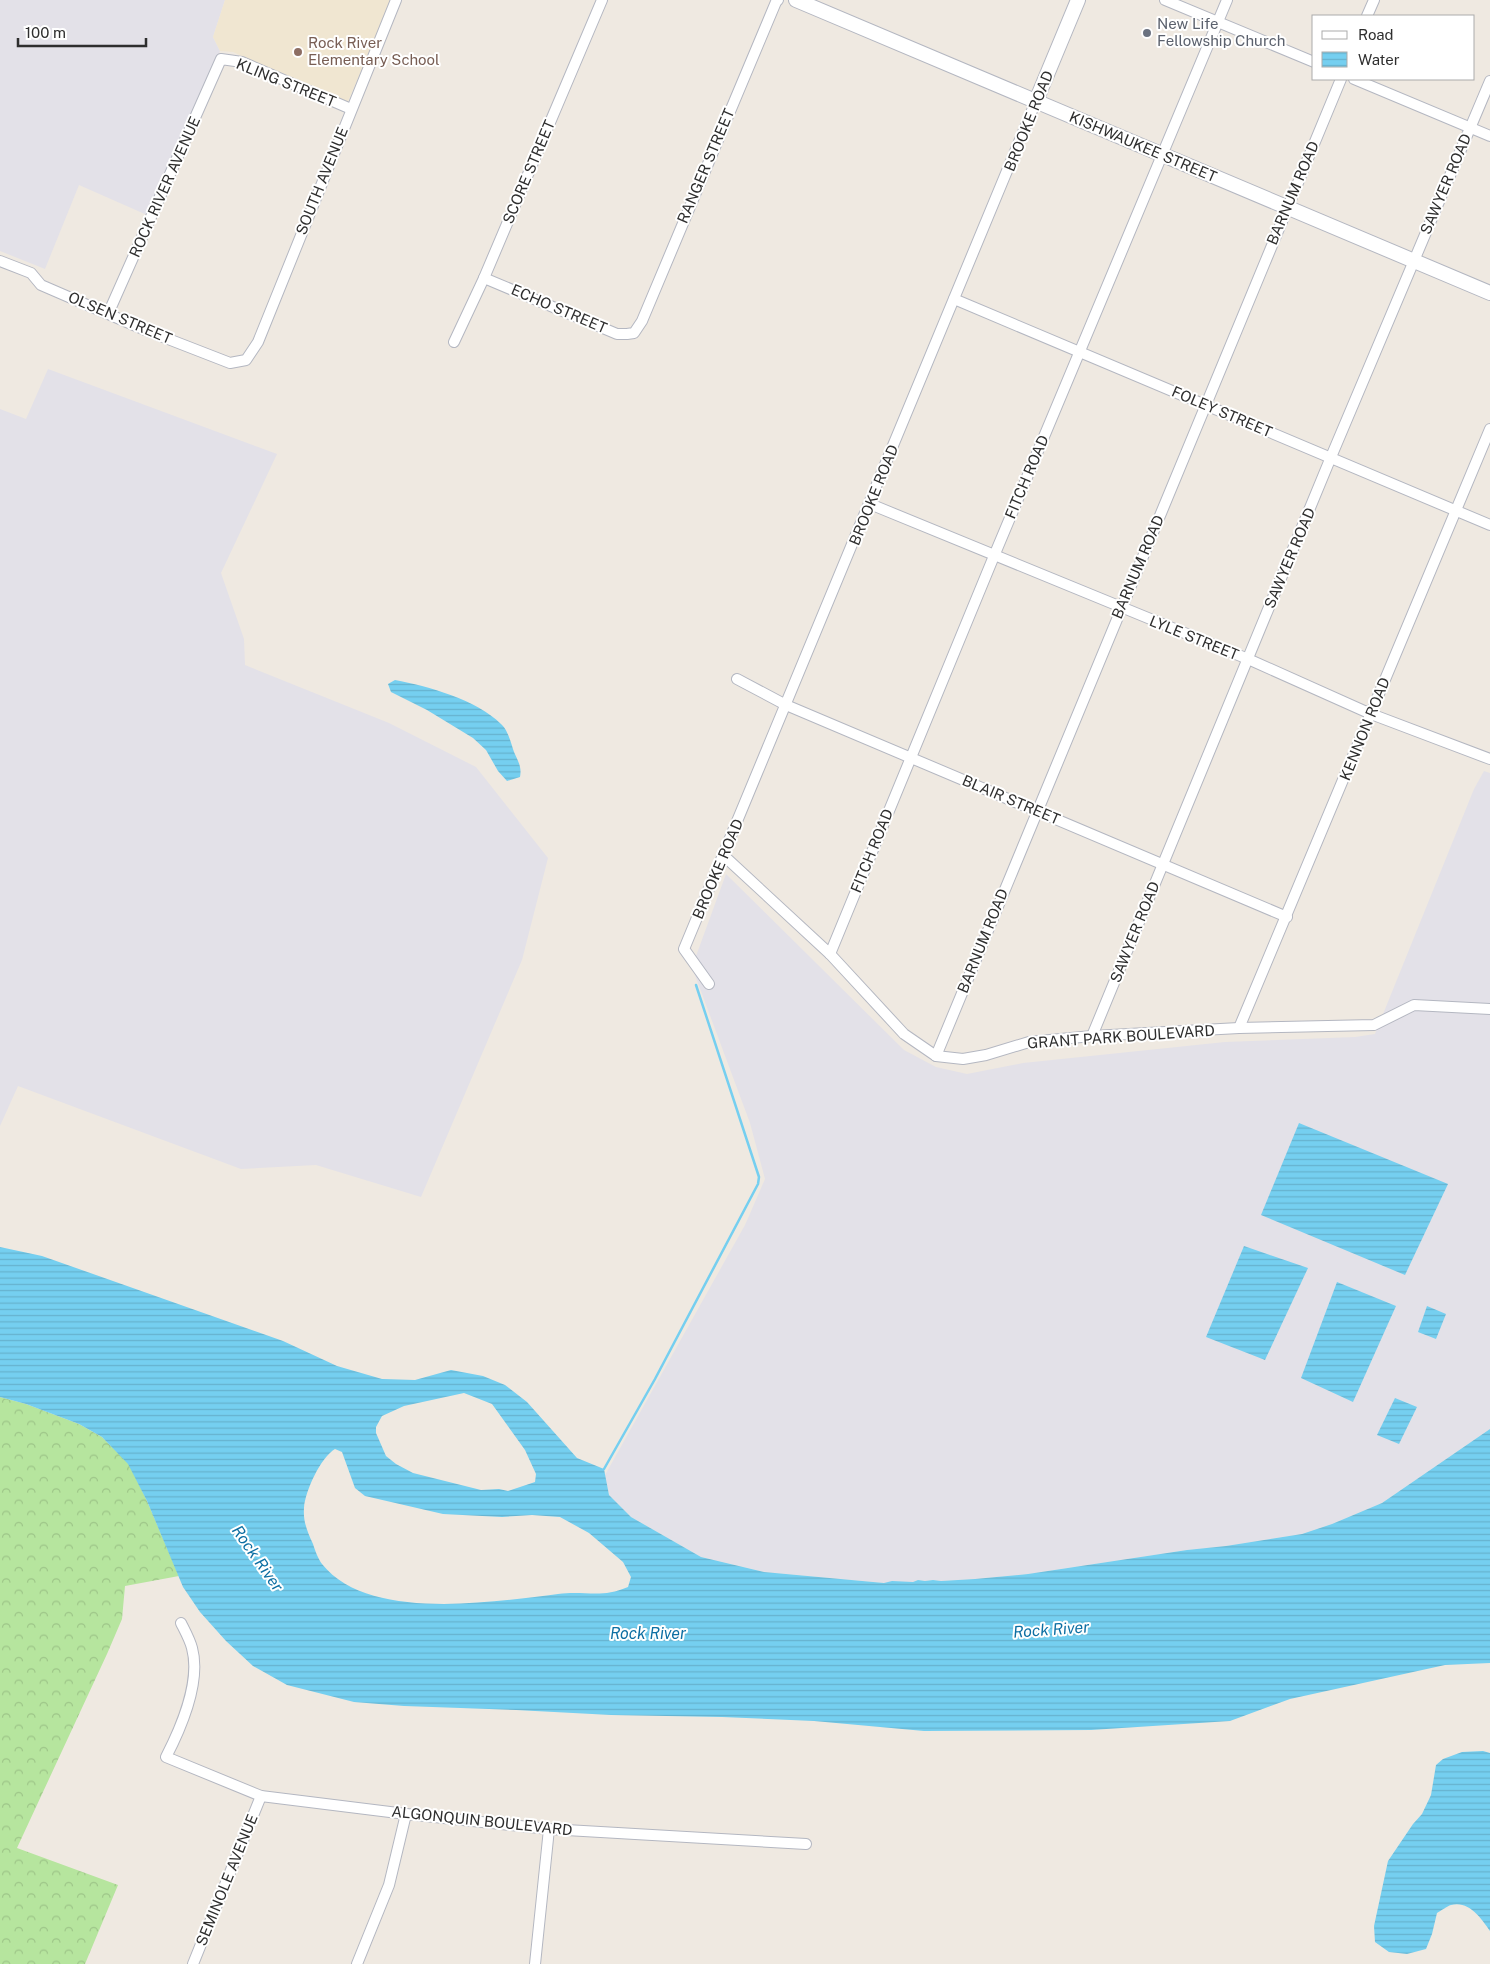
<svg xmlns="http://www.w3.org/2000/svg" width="1490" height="1964" font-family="'Public Sans',sans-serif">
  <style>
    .industrial { fill: #e3e1e8 }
    .education { fill: #f0e6d1 }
    .forest { fill: url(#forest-crowns) }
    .water { fill: url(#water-rules); fill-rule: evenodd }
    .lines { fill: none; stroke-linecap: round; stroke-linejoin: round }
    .stream { stroke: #75cff0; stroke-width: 2.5 }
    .street-casing { stroke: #b4b7c1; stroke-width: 12 }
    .secondary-casing { stroke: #b4b7c1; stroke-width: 16 }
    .street { stroke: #fff; stroke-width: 10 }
    .secondary { stroke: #fff; stroke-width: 14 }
    .worship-dot { fill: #6b7280; stroke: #fff; stroke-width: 2 }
    .education-dot { fill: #8d6e63; stroke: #fff; stroke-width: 2 }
    .labels { text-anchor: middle; stroke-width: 4; stroke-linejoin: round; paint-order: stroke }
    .worship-label { font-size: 15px; fill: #5b616d; stroke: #fff; text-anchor: start }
    .education-label { font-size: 15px; fill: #785e54; stroke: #fff; text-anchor: start }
    .street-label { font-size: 15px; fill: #2e2e2e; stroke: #fff }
    .water-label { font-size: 16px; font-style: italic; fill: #0d6fa3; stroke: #fff }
  </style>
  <defs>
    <pattern id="forest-crowns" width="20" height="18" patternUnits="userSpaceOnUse" patternTransform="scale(1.25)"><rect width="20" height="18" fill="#b6e59e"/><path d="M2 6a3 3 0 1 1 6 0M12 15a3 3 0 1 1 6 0" fill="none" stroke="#9dc588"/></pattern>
    <pattern id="water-rules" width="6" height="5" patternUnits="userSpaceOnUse" patternTransform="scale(1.25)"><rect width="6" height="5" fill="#75cff0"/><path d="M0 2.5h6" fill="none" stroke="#66b2ce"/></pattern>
  </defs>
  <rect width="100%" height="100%" fill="#efe9e1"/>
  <g class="industrial">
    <polygon points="0,0 225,0 213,37 220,51 147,215 79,185 45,269 0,251"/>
    <polygon points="48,369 277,454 221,573 244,639 245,665 389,723 476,767 548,858 522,960 421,1197 316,1165 241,1169 18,1086 0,1126 0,409 26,419"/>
    <polygon points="1484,771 1490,773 1490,1429 1382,1503 1332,1524 1302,1534 1226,1546 1187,1550 1028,1574 975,1579 941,1581 933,1580 925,1581 918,1580 913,1582 884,1583 764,1572 701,1557 631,1517 609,1495 605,1475 745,1225 765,1179 750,1123 692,967 726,874 904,1050 936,1067 967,1074 1023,1063 1225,1042 1355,1037 1375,1034 1474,789"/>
  </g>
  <polygon class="education" points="225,0 391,0 347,104 233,52 220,51 213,37"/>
  <polygon class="forest" points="0,1397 26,1404 79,1424 102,1437 129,1464 147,1501 179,1576 125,1586 122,1619 107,1654 17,1848 118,1885 85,1964 0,1964"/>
  <g class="water">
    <path d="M 395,680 C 428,686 477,700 501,724 C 508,730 511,743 514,752 C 518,761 522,767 520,777 L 507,781 L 498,771 L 486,750 L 473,738 L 427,710 L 391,692 L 388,684 Z"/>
    <polygon points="1299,1123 1448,1184 1405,1275 1261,1215"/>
    <polygon points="1244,1246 1308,1268 1265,1360 1206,1337"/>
    <path d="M 0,1247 L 42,1256 L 113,1281 L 283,1341 L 337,1366 L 382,1379 L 415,1380 L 451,1370 L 483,1376 L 505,1385 L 527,1402 L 577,1458 L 604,1469 L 609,1495 L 631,1517 L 701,1557 L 764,1572 L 884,1583 L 892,1581 L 913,1582 L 918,1580 L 925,1581 L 933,1580 L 941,1581 L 975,1579 L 1028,1574 L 1187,1550 L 1226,1546 L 1302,1534 L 1332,1524 L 1382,1503 L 1490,1429 L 1490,1663 L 1445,1665 L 1290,1699 L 1230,1721 L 1091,1730 L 924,1731 L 814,1721 L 722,1717 L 611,1715 L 516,1710 L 404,1706 L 354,1702 L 287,1685 L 253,1666 L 226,1641 L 200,1612 L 183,1587 L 147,1501 L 128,1464 L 102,1437 L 79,1424 L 26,1404 L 0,1397 ZM 464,1393 L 492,1404 L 525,1450 L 536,1474 L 535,1482 L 508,1491 L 499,1489 L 481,1490 L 413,1473 L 396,1464 L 386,1456 L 376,1433 L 376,1427 L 382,1416 L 404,1406 ZM 335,1449 L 342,1452 L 355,1488 L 365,1496 L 443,1514 L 502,1517 L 532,1515 L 560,1517 L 589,1533 L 623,1562 L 631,1577 L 628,1587 C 600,1599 585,1590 558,1594 C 493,1602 368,1622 322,1564 C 318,1559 315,1550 313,1544 C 307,1531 303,1521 304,1508 C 305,1491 321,1457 335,1449 Z"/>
    <polygon points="1337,1282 1396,1306 1353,1402 1301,1378"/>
    <polygon points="1427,1306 1446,1314 1436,1339 1418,1332"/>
    <polygon points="1395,1398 1417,1407 1399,1444 1377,1435"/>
    <path d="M 1483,1751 L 1490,1753 L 1490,1931 C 1482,1919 1469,1900 1451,1905 C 1447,1906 1441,1911 1437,1913 L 1432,1934 L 1426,1949 L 1407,1954 L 1389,1952 L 1375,1942 L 1374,1926 L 1388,1861 L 1413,1824 L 1422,1814 L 1431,1795 L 1436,1765 L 1443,1759 L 1462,1752 Z"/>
  </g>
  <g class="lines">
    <polyline class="stream" points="604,1469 655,1379 758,1184 759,1177 696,985"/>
    <g class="street-casing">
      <g id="street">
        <polyline points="1165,0 1314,62"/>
        <polyline points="1367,16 1374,0"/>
        <polyline points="1354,79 1490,136"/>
        <polyline points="0,261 31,273 41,285 145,330 230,363 246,360 258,342 396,0"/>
        <polyline points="484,278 617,334 627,334 634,333 642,321 776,2 778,0"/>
        <polyline points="954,299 1490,525"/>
        <polyline points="108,314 221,59 242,62 351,109"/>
        <polyline points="454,342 484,278 602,0"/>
        <polyline points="870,504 1248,659 1371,714 1490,759"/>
        <polyline points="737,679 786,705 1287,917"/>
        <polyline points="723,855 830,954 904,1034 936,1056 963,1059 986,1055 1029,1042 1092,1036 1239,1028 1374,1025 1414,1005 1490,1009"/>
        <polyline points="830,954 994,556 1227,0"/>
        <polyline points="709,984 684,949 1036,101"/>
        <polyline points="1239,1028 1490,429"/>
        <polyline points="1092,1036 1331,457 1490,81"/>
        <polyline points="936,1056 1341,79"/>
        <path d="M 181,1623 C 185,1631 190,1640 192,1648 C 201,1681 181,1728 166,1757 L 261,1796 L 406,1814 L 549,1829 L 806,1844"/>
        <polyline points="193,1964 261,1796"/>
        <polyline points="357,1964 389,1885 406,1814"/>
        <polyline points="535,1964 549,1829"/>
      </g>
    </g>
    <g class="secondary-casing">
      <g id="secondary">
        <polyline points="796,0 1490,293"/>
        <polyline points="1036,101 1078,0"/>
      </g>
    </g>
    <use href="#street" class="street"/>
    <use href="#secondary" class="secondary"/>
  </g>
  <circle class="worship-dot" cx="1147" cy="33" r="5"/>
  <circle class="education-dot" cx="298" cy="52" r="5"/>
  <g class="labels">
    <g class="worship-label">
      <text x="1157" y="29">New Life<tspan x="1157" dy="17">Fellowship Church</tspan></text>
    </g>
    <g class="education-label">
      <text x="308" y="48">Rock River<tspan x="308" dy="17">Elementary School</tspan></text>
    </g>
    <g class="street-label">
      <text transform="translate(286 83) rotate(22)" y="5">KLING STREET</text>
      <text transform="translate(1029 121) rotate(-68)" y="5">BROOKE ROAD</text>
      <text transform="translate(1143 147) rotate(23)" y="5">KISHWAUKEE STREET</text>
      <text transform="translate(706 166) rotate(-67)" y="5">RANGER STREET</text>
      <text transform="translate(529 172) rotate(-67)" y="5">SCORE STREET</text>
      <text transform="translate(322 181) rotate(-68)" y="5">SOUTH AVENUE</text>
      <text transform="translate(1446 184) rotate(-67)" y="5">SAWYER ROAD</text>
      <text transform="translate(165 187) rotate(-66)" y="5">ROCK RIVER AVENUE</text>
      <text transform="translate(1293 193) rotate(-67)" y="5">BARNUM ROAD</text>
      <text transform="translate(559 309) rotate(23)" y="5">ECHO STREET</text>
      <text transform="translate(120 318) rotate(23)" y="5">OLSEN STREET</text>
      <text transform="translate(1222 412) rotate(23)" y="5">FOLEY STREET</text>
      <text transform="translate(1027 477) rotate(-67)" y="5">FITCH ROAD</text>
      <text transform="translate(874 495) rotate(-68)" y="5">BROOKE ROAD</text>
      <text transform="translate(1290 558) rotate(-67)" y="5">SAWYER ROAD</text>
      <text transform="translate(1138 567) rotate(-67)" y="5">BARNUM ROAD</text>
      <text transform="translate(1194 638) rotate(22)" y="5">LYLE STREET</text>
      <text transform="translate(1365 729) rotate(-68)" y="5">KENNON ROAD</text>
      <text transform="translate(1011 800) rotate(23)" y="5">BLAIR STREET</text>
      <text transform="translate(872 851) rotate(-68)" y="5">FITCH ROAD</text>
      <text transform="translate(718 869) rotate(-67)" y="5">BROOKE ROAD</text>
      <text transform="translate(1135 932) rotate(-68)" y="5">SAWYER ROAD</text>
      <text transform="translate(983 941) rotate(-68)" y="5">BARNUM ROAD</text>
      <text transform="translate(1121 1037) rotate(-4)" y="5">GRANT PARK BOULEVARD</text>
      <text transform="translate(482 1821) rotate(6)" y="5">ALGONQUIN BOULEVARD</text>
      <text transform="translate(227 1880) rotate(-68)" y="5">SEMINOLE AVENUE</text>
    </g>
    <g class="water-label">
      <text transform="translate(258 1558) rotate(55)" y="6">Rock River</text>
      <text transform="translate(1051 1629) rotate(-4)" y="6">Rock River</text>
      <text x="648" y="1639">Rock River</text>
    </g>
  </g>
  <rect x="1312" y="15" width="162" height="65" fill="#ffffff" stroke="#ababab"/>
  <rect x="1322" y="31" width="25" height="8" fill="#ffffff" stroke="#ababab"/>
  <text x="1358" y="40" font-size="15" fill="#2e2e2e">Road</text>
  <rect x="1322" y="52" width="25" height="15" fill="url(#water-rules)" stroke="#ababab"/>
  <text x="1358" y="65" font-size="15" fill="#2e2e2e">Water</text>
  <path d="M18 38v8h128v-8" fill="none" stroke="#2e2e2e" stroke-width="2.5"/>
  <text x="25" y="38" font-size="15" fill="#2e2e2e" stroke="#ffffff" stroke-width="4" paint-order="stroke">100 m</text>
</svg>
